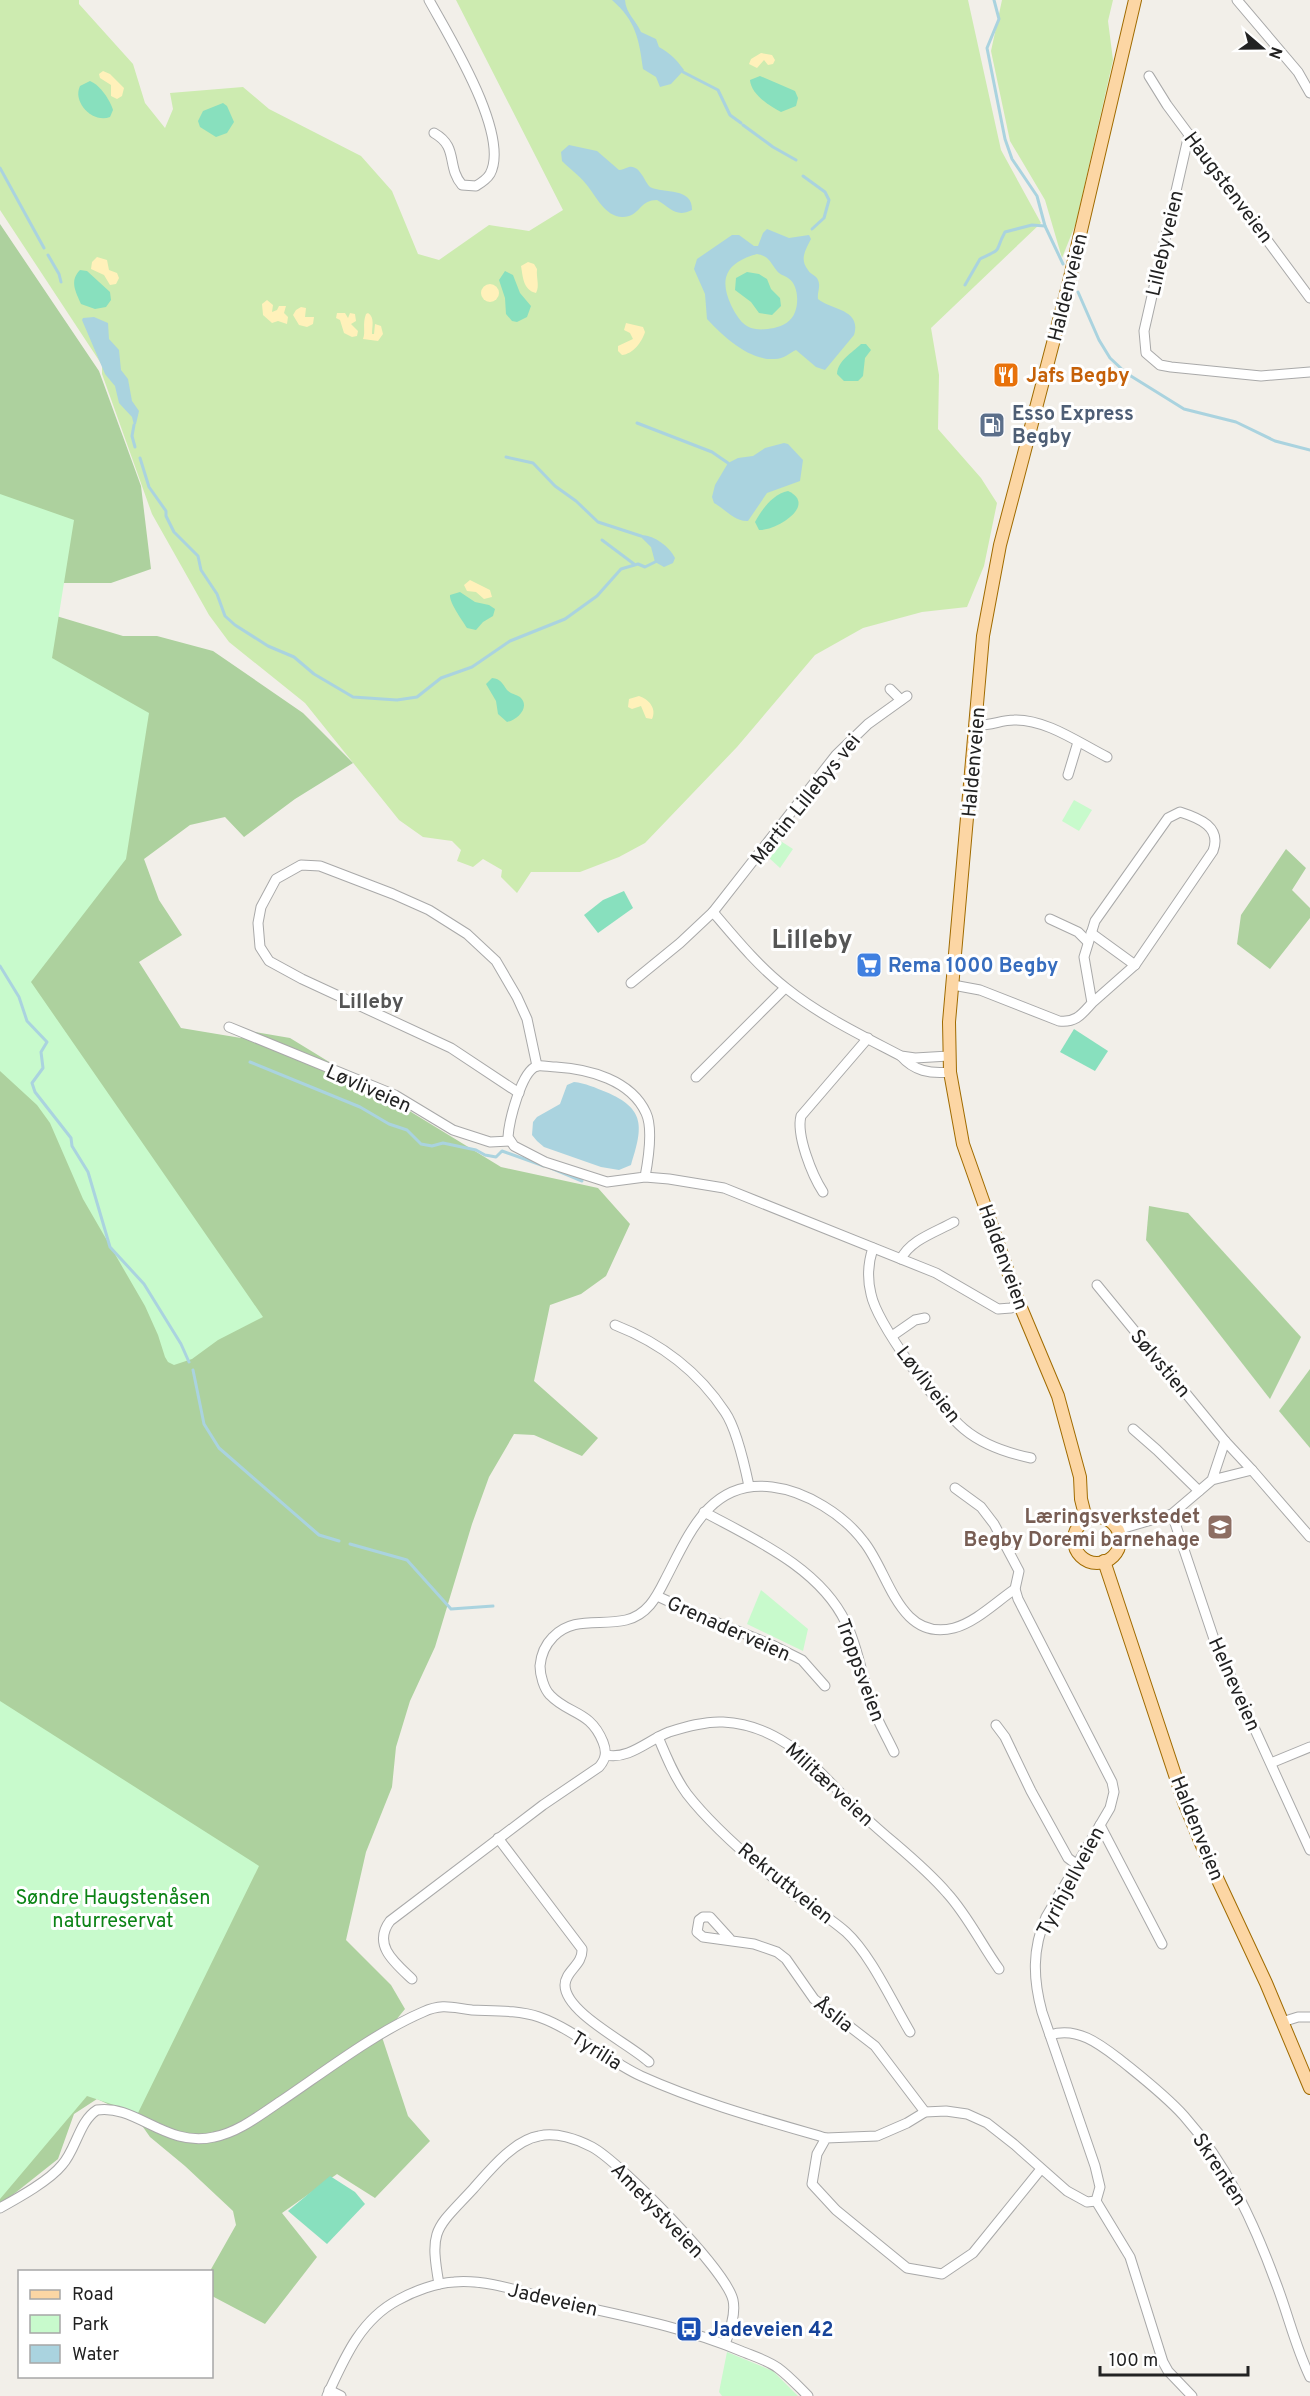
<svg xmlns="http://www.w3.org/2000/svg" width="1310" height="2396" font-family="Overpass,sans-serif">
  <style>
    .grass { fill: #cdebb0 }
    .forest { fill: #add19e }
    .sand { fill: #fff1ba }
    .park { fill: #c8facc }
    .pitch { fill: #88e0be }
    .water { fill: #aad3df; fill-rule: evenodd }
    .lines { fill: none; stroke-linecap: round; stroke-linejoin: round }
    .stream { stroke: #aad3df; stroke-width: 3 }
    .minor-casing { stroke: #a9a9a9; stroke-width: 11 }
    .major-casing { stroke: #a06b00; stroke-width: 14 }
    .minor { stroke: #fff; stroke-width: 9 }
    .major { stroke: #fcd6a4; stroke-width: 12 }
    .labels { text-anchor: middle; stroke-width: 6; stroke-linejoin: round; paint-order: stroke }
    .street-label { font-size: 20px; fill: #222; stroke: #fff }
    .food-label { font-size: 20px; font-weight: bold; fill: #c56008; stroke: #fff; text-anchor: start }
    .service-label { font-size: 20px; font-weight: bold; fill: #4e5e75; stroke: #fff; text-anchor: start }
    .shop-label { font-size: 20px; font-weight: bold; fill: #366cbe; stroke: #fff; text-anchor: start }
    .education-label { font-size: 20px; font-weight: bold; fill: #785e54; stroke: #fff; text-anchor: end }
    .park-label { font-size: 20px; fill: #0c8416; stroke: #fff }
    .transit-label { font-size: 20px; font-weight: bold; fill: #164399; stroke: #fff; text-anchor: start }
    .neighbourhood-label { font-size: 21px; font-weight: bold; fill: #555; stroke: #fff }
    .district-label { font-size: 26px; font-weight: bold; fill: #555; stroke: #fff }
  </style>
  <rect width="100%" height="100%" fill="#f2efe9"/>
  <g class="grass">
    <polygon points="0,0 79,0 79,4 133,64 145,103 165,128 173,109 170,93 243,87 269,109 361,156 392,191 418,254 439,260 489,225 529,231 563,210 456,0 968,0 1001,150 1041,223 931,328 939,375 938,429 981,478 997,503 984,566 967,607 922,612 863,628 815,655 737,747 645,843 619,857 580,872 531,872 517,893 501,877 502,870 483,859 473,867 457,861 461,850 452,841 423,837 399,820 305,703 229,642 209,615 152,514 102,374 102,365 0,210"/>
    <polygon points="1002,0 1113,0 1108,21 1113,60 1076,223 1062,258 1045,200 1010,141 991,51"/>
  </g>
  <g class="forest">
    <polygon points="0,224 99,371 141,486 151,569 111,583 56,583 0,597"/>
    <polygon points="0,614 53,615 123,636 157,636 213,651 303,713 353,763 295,799 244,837 225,817 190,825 144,859 159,900 182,935 139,962 181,1028 241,1038 255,1032 290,1038 501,1167 598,1188 630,1224 606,1276 581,1294 550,1305 534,1381 598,1438 582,1456 534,1435 514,1434 489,1477 472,1524 435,1647 410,1701 396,1747 392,1787 366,1852 346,1940 391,1985 405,2009 382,2037 408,2116 430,2141 375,2198 337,2174 282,2213 317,2257 265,2324 212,2296 210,2271 236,2225 233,2211 185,2166 150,2137 136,2117 97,2099 74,2114 58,2159 0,2205"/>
    <polygon points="1286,849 1306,868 1292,890 1310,908 1310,918 1270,969 1237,944 1241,915"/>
    <polygon points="1149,1206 1188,1213 1301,1337 1270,1399 1146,1240"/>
    <polygon points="1310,1369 1310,1448 1279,1411"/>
  </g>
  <g class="sand">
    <polygon points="761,53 772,55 775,60 773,64 768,65 764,60 757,68 749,64 751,59"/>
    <polygon points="103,71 110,74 124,88 122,96 117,99 111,96 111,85 100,78 99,74"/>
    <polygon points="97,257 107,260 109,270 117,273 119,278 116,284 110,285 104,275 91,269 92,262"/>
    <path d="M 528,262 L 534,264 L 537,269 C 536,278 540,286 536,293 C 523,290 523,277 521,266 Z"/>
    <circle cx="490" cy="293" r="9"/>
    <polygon points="267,300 273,305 272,312 277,310 279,306 286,306 284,313 288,317 287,324 278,321 272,323 263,315 262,304"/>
    <polygon points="301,307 306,308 305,317 314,317 313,324 307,327 299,325 293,315 296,310"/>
    <polygon points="337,313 345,313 348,318 350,313 355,314 356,321 351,324 358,331 357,336 352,337 344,333 340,320 336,318"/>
    <path d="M 368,313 C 375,317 372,327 372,334 L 374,334 L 375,324 L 381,326 L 383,334 L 378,341 L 363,339 C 366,332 362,324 366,314 Z"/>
    <path d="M 626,323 L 643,327 L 645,332 C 642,342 633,354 622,355 L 618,351 L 618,346 L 633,339 L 630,333 L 624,330 Z"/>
    <polygon points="470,580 490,590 492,597 484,599 476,592 467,591 464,585"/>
    <path d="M 639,696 C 649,699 657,709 652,719 L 646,718 L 641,706 L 632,709 L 628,707 L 629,699 Z"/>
  </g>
  <g class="park">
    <polygon points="0,494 74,520 52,658 149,713 126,859 31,982 263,1317 218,1340 192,1359 174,1365 168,1362 165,1357 158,1335 145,1306 83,1199 50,1123 37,1105 0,1071"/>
    <polygon points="1074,800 1092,810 1079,831 1062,821"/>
    <polygon points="779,840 793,849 780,868 767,856"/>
    <polygon points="761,1590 808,1629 803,1651 747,1624"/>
    <polygon points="0,1701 259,1866 138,2113 87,2096 0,2199"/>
    <polygon points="727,2352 773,2371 798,2396 722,2396 719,2392"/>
  </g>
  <g class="pitch">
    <path d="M 760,76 L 795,91 L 798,98 L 796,106 L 781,112 C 769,106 751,94 750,80 Z"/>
    <path d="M 90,81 C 100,85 110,100 113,110 L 110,117 C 93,124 72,102 80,86 Z"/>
    <polygon points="223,103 227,106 234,122 227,133 216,137 200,127 198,121 203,111"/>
    <path d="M 80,270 L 87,271 L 110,292 L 111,300 L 106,307 L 95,309 L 81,304 C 76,292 69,281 80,270 Z"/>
    <polygon points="505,271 513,275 520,293 531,306 527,317 517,322 512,321 506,314 505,298 499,280"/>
    <polygon points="747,272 759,274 767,279 771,289 780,298 781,306 772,315 759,313 751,302 735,290 736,278"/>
    <path d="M 861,344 L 866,344 L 871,350 L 865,358 L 863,376 L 858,381 L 844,381 L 837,374 C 838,360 852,353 861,344 Z"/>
    <path d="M 788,491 C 818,505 776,531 759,530 L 755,522 C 762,509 773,494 788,491 Z"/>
    <path d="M 460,592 L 475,602 L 489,605 L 495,609 L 493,616 L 483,622 L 476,630 L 467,628 C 462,620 449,602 450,595 Z"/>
    <path d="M 492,678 C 501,679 502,683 507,690 C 511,694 516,694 520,697 C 531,707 517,720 507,722 L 498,714 L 496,701 L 486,684 Z"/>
    <polygon points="624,891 633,908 598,933 584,915 603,900"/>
    <polygon points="1074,1029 1108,1051 1095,1071 1060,1052"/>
    <polygon points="330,2176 355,2192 365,2204 327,2244 288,2211"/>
  </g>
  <g class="water">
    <path d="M 612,0 L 625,0 C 626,14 636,20 641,32 L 656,39 L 659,47 C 671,54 676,59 684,70 L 671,84 L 660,87 L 656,77 L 643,69 C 639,39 636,21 612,0 Z"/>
    <path d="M 569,145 L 597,151 L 619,170 C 622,170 625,168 629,167 C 640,165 644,181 650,187 C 664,194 693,187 692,210 C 676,218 671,208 657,200 C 641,200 641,212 629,216 C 607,222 597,197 586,184 C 579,175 570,169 562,161 L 561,152 Z"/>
    <path d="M 767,229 L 789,238 L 809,235 L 811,239 C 806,249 799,259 808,270 C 811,275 816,275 818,280 C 821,287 817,292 818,299 C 831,310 862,309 854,335 L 825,370 L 816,367 L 796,350 C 789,353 784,359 775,359 C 749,361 723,336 707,319 L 705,294 L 694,269 L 697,259 L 732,235 L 739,235 L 754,246 L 758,246 L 763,233 ZM 757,254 C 769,256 770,262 777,271 C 780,275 784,275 788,278 C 798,284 799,302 795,312 C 792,321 783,326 774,328 C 749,333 741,325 731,305 C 718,277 728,262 757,254 Z"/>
    <polygon points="94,317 108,323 109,339 119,350 121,370 128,379 132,401 139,411 136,424 134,425 132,417 119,403 115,386 105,374 82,320 83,318"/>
    <path d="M 784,443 L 788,444 L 803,460 L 800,481 L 767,493 L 748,521 C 735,522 725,509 714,503 L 712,497 L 715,485 L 728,463 L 738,458 L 753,456 L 765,448 Z"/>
    <path d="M 642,535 C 655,536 669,546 675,558 L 673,563 L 664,567 L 655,562 L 651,547 L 641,537 Z"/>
    <path d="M 574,1082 C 585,1083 596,1088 606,1092 C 646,1109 643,1127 631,1165 L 619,1170 L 601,1167 L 544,1147 L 537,1141 L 532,1135 L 533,1122 L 537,1117 L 560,1104 L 567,1085 Z"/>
  </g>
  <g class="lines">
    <g class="stream">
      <polyline points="994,0 999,19 987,48 1005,139 1012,159 1037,196 1045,226 1063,264"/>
      <polyline points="683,72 718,90 730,115 741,123"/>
      <polyline points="743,125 773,147 796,160"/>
      <polyline points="0,168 44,248"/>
      <polyline points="803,176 825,192 829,200 824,218 812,229"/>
      <polyline points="48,255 59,274 61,282"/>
      <path d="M 965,285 L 980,259 C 1005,247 993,254 1005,232 L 1032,225 L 1045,226"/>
      <polyline points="1078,292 1099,340 1110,358 1126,373 1184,409 1236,422 1275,441 1310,450"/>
      <polyline points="637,423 712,452 728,463"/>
      <polyline points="134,425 132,436 135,447"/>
      <polyline points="506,457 533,463 555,486 576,501 598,522 641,536"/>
      <polyline points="140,458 149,487 166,511 166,516 174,532 198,556 201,570 217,594 225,616 235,625 268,646 294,657 314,674 353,697 397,700 417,697 441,678 472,667 510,641 565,619 597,596 621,569 638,564 645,567 655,562"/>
      <polyline points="602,540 634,564"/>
      <polyline points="0,966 19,997 27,1021 47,1042 41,1052 43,1068 32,1083 35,1092 71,1138 72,1146 88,1172 110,1247 144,1284 181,1344 189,1362"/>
      <polyline points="250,1062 360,1107 389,1124 407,1130 421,1144 432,1146 443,1143 476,1150 485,1155 496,1157 502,1151 544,1166"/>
      <polyline points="551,1168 582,1181"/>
      <polyline points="193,1370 204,1424 219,1448 319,1535 339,1541"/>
      <polyline points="350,1544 407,1560 451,1609 493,1606"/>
    </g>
    <g class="minor-casing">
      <g id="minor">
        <path d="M 429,0 C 448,35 511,135 490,174 C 487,179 481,183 476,186 L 462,185 C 446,166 459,147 434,133"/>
        <polyline points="1237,0 1298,72 1310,93"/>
        <polyline points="1149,76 1167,105 1310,298"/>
        <polyline points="1189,134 1144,331 1146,353 1160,365 1171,367 1261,376 1310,372"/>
        <polyline points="890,689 901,700"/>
        <path d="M 976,725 C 990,726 1001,720 1014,720 C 1046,719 1079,743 1107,757"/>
        <polyline points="1068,775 1078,742"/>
        <polyline points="713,912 836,755 868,724 907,696"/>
        <polyline points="1050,919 1078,932 1088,942"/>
        <polyline points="1091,933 1135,965"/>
        <path d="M 631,983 L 680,943 L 713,912 C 736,939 758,966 786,988 C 821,1016 861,1035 901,1056 L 915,1058 L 949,1056"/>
        <path d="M 953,985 L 980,990 L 1059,1021 C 1076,1023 1082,1014 1092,1003 L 1084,957 L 1095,921 L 1168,818 L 1180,812 C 1199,818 1222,827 1213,851 L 1135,965 L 1092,1003"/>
        <polyline points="229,1027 395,1095 453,1130 490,1142 510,1141"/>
        <path d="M 901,1056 C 914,1071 930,1074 950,1072"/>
        <polyline points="696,1077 785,988"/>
        <polyline points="519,1093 451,1048 302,979 269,961 260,947 258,923 261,907 276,879 301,865 320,866 393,894 429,910 467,934 496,961 517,997 527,1019 537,1066"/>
        <path d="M 645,1177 C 648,1161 653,1128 646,1113 C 631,1080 589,1069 556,1067 C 550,1067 542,1065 537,1066 C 521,1071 509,1122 508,1137 L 514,1146 L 545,1162 L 607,1182 L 645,1177 L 669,1179 L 724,1188 L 936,1273 L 998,1309 L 1011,1308 L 1019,1303"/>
        <path d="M 823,1192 C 812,1175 796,1135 801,1116 L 868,1038"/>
        <path d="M 873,1248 C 868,1263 867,1278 871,1294 C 877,1324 940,1409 964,1429 C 983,1445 1007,1453 1031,1458"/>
        <path d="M 901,1259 C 910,1240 936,1232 954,1222"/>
        <polyline points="1097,1285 1225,1441"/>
        <path d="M 615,1325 C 661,1343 698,1371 725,1412 C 736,1428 745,1467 749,1486"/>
        <polyline points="892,1336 915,1320 925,1318"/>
        <polyline points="1133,1429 1157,1450 1199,1491"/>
        <polyline points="1252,1470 1310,1537"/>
        <path d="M 955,1488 L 981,1507 L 994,1524 L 1019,1571 L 1015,1589 L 1018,1599 L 1112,1782 L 1114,1792 L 1110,1808 L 1046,1917 C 1032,1949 1033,1979 1042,2012 L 1095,2166 L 1100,2187 L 1096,2201"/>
        <path d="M 704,1512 C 754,1539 820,1568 846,1623 C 859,1649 862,1679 872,1706 C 878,1722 887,1737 894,1752"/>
        <polyline points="1172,1514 1215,1642 1310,1850"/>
        <polyline points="1117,1530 1172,1514 1212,1480 1252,1470 1225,1441 1212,1480"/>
        <polyline points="657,1596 696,1614 772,1645 802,1660 825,1686"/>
        <polyline points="996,1725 1005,1737 1031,1791 1068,1858 1076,1864"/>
        <path d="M 658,1737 C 666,1756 675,1778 687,1794 C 711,1825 756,1864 787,1889 C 806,1904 828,1916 846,1932 C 871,1955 892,2002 910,2032"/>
        <path d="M 606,1755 C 629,1760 648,1740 669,1732 C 685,1727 705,1721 723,1722 C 792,1726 821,1778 867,1819 C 894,1844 923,1865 947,1893 C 968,1916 981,1944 999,1969"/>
        <polyline points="1271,1763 1310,1747"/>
        <polyline points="1100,1825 1162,1944"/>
        <path d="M 498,1838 L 582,1949 C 583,1965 565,1971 565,1985 C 565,2013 630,2044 649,2062"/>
        <polyline points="730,1939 710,1917 703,1917 699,1920 697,1932 703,1937 754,1944 777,1952 786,1959 814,1999 875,2046 925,2112"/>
        <path d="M 412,1979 C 395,1963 372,1945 390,1921 L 543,1805 L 599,1767 C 606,1759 607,1752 603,1742 C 590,1710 569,1715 550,1695 C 544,1689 540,1675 540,1666 C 541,1655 545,1645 553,1637 C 573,1616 600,1626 626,1620 C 647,1615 656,1598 665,1580 C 689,1534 710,1479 772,1487 C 806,1491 844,1515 864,1542 C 889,1573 899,1642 954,1628 C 976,1622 996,1602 1015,1589"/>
        <polyline points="1282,2022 1298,2017 1310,2017"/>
        <path d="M 1050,2035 C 1079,2026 1102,2046 1123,2062 C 1144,2079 1166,2096 1184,2116 C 1227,2164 1254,2223 1276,2283 C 1288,2314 1295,2346 1310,2377"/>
        <polyline points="1041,2169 973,2253 942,2274 907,2268 836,2210 812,2184 817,2154 826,2138 877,2136 907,2123 925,2112 946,2111 967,2114 987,2123 1015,2145 1067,2191 1087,2202 1096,2201"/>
        <polyline points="1096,2201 1130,2257 1163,2362 1168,2371 1192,2396"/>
        <path d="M 0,2208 C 18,2198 49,2181 62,2165 C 76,2150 79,2121 97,2110 C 136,2104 166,2148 214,2137 C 239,2132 260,2115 281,2101 C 324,2072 376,2032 423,2012 C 443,2003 453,2008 472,2010 C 494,2011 518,2010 539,2017 C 576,2030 606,2060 641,2076 C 701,2103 764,2120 826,2138"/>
        <path d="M 439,2284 C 429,2228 436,2229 473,2189 C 489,2171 514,2140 539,2136 C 556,2132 577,2139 592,2147 C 620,2162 726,2270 733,2300 C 736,2314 730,2331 725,2344"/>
        <polyline points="329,2390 341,2396"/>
        <path d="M 327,2396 C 344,2359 360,2320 398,2300 C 414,2291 436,2283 454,2282 C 488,2279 524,2293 557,2301 C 619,2315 682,2326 741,2351 C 753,2356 767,2360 778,2368 C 789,2376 798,2386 808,2396"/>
      </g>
    </g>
    <g class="major-casing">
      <g id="major">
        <circle cx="1097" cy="1540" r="23"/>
        <polyline points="1086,1519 1081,1499 1080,1477 1058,1396 1019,1303 963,1144 950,1072 949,1022 983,636 1000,545 1068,286 1135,0"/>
        <polyline points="1104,1561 1184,1802 1203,1848 1266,1983 1310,2088"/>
      </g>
    </g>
    <use href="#minor" class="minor"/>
    <use href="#major" class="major"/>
  </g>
  <defs>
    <g id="restaurant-square" transform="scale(1.35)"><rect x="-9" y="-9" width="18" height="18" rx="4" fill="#e8710a" stroke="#fff"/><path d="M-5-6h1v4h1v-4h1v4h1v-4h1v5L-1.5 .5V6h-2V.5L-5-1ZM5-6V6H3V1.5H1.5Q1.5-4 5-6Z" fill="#fff"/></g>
    <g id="fuel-square" transform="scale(1.35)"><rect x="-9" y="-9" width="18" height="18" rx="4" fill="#5c6f8a" stroke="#fff"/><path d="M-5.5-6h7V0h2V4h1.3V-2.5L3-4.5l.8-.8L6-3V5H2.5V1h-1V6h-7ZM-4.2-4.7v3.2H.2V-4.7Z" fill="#fff"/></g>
    <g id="supermarket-square" transform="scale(1.35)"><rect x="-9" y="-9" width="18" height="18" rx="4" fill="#3f7fe0" stroke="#fff"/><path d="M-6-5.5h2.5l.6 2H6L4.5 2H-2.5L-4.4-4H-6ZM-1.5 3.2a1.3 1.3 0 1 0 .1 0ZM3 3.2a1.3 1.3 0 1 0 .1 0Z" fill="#fff"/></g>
    <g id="school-square" transform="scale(1.35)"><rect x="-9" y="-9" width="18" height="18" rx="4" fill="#8d6e63" stroke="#fff"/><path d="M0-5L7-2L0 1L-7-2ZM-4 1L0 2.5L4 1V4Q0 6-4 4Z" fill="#fff"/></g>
    <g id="bus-square" transform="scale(1.35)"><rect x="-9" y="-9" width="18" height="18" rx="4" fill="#1a4fb4" stroke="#fff"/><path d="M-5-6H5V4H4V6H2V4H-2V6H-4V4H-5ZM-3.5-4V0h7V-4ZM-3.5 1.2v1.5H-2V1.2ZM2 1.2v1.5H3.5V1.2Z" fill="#fff"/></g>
  </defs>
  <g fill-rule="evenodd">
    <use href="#restaurant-square" x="1006" y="375"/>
    <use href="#fuel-square" x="992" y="425"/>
    <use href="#supermarket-square" x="869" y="965"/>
    <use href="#school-square" x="1220" y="1527"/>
    <use href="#bus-square" x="689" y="2329"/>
  </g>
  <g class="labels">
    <g class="street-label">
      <text transform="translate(1229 187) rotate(53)" y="7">Haugstenveien</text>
      <text transform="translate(1164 243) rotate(-77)" y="7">Lillebyveien</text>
      <text transform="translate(1067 287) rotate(-76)" y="7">Haldenveien</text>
      <text transform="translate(973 762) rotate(-85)" y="7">Haldenveien</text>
      <text transform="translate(805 799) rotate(-51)" y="7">Martin Lillebys vei</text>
      <text transform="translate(369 1088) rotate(24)" y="7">Løvliveien</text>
      <text transform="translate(1004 1257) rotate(70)" y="7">Haldenveien</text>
      <text transform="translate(1161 1363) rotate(50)" y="7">Sølvstien</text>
      <text transform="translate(929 1384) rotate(52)" y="7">Løvliveien</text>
      <text transform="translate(729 1628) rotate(24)" y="7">Grenaderveien</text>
      <text transform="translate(861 1670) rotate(70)" y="7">Troppsveien</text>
      <text transform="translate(1235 1684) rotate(66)" y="7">Helneveien</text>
      <text transform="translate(830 1784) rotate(43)" y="7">Militærveien</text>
      <text transform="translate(1198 1828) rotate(68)" y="7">Haldenveien</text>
      <text transform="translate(1070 1881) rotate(-62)" y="7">Tyrihjellveien</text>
      <text transform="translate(786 1883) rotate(39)" y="7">Rekruttveien</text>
      <text transform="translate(834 2014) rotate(38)" y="7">Åslia</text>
      <text transform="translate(597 2050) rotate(32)" y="7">Tyrilia</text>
      <text transform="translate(1220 2169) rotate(57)" y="7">Skrenten</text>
      <text transform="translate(658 2210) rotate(46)" y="7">Ametystveien</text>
      <text transform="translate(553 2299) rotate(13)" y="7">Jadeveien</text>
    </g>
    <g class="food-label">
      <text x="1026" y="382">Jafs Begby</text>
    </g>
    <g class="service-label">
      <text x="1012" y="420">Esso Express<tspan x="1012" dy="23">Begby</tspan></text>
    </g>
    <g class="shop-label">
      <text x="888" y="972">Rema 1000 Begby</text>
    </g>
    <g class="education-label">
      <text x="1200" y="1523">Læringsverkstedet<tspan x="1200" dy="23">Begby Doremi barnehage</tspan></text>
    </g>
    <g class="park-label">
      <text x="113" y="1904">Søndre Haugstenåsen<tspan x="113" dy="23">naturreservat</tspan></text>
    </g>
    <g class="transit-label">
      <text x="708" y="2336">Jadeveien 42</text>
    </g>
    <g class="neighbourhood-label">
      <text x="371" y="1008">Lilleby</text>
    </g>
    <g class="district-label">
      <text x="812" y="948">Lilleby</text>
    </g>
  </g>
  <rect x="18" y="2270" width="195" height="108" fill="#ffffff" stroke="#a7a7a7" stroke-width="1.5"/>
  <rect x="30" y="2290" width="30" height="9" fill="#fcd6a4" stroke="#a7a7a7" stroke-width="1.5"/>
  <text x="72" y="2300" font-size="18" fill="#222222">Road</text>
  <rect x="30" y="2315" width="30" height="18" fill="#c8facc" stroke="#a7a7a7" stroke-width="1.5"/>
  <text x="72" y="2330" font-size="18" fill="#222222">Park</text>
  <rect x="30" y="2345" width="30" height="18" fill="#aad3df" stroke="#a7a7a7" stroke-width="1.5"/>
  <text x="72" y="2360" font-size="18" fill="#222222">Water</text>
  <g transform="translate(1262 48) rotate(110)" stroke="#ffffff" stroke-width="4.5" paint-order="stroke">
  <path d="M0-4.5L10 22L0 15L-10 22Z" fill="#222222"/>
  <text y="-9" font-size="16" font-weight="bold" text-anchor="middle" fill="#222222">N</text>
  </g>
  <path d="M1100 2366v9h148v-9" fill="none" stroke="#222222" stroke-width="3"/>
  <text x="1109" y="2366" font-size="18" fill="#222222" stroke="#ffffff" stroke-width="4.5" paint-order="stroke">100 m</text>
</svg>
